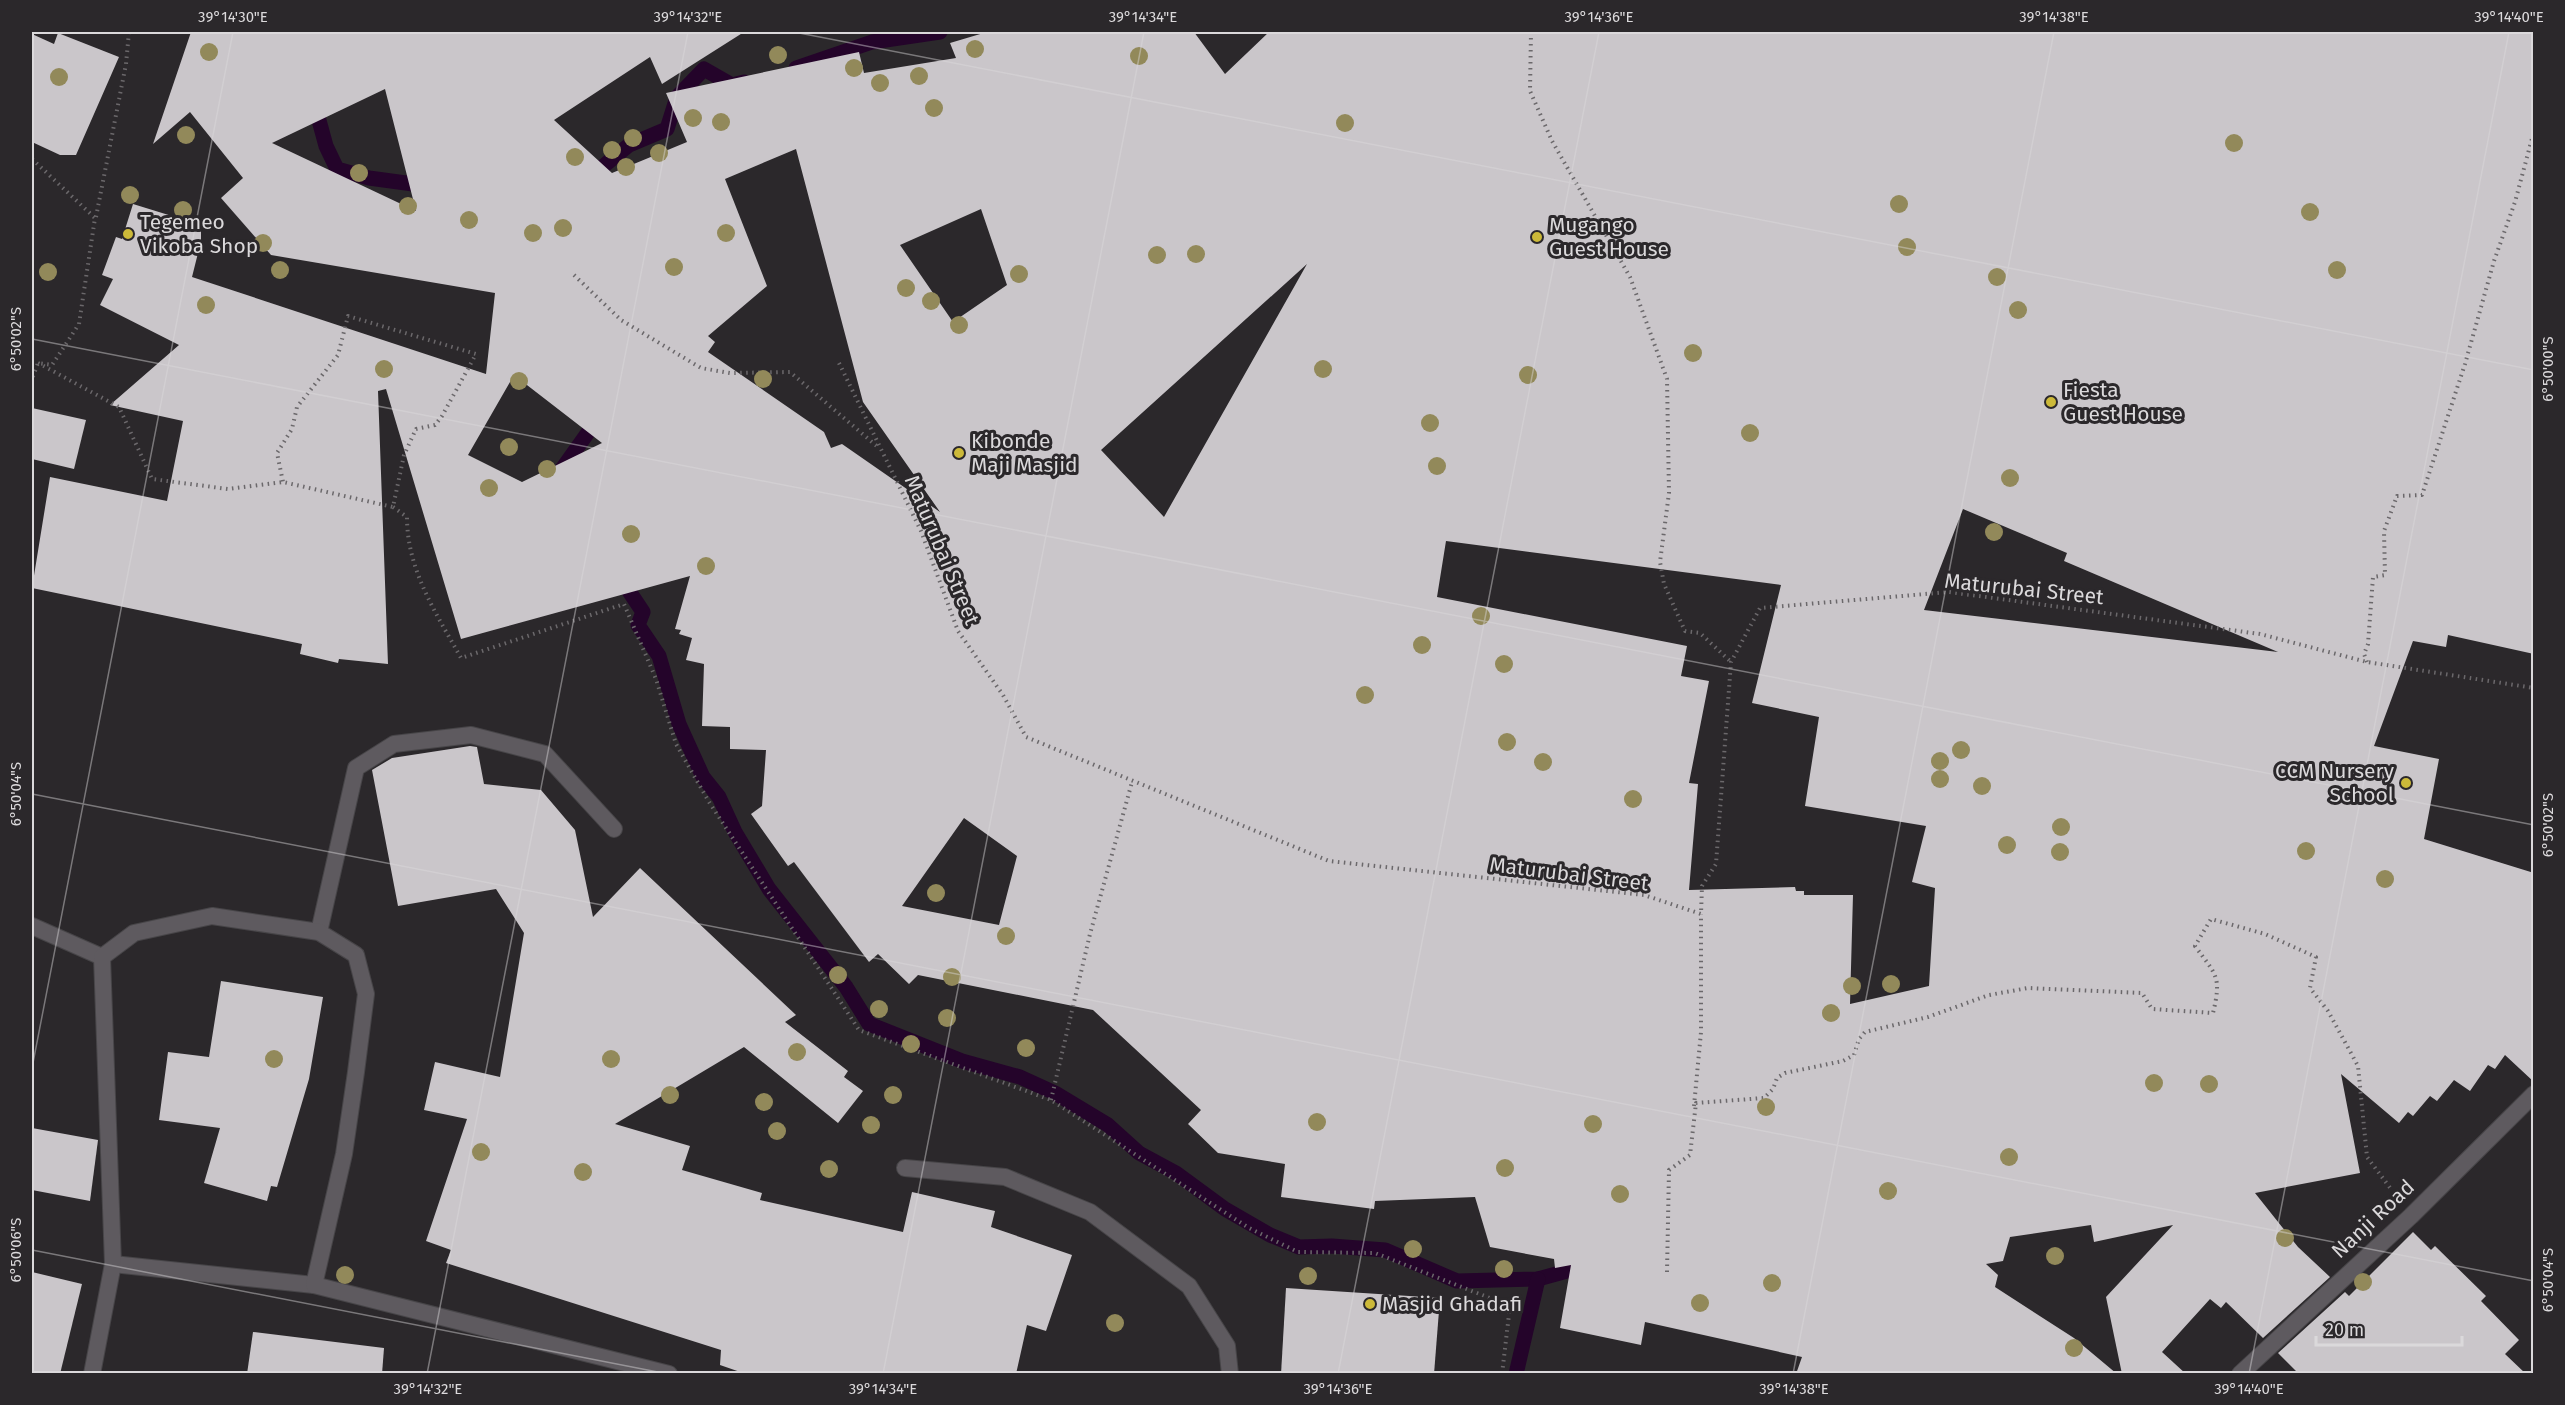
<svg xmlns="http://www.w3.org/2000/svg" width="2565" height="1405" font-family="'Fira Sans',sans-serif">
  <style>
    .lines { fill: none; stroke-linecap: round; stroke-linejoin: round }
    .stream { stroke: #24042a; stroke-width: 15 }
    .building { fill: #cac6ca; fill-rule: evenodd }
    .service-casing { stroke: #474548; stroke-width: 18 }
    .minor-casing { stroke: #474548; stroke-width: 18 }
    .path { stroke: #6b686b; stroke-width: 4; stroke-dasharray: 1.5 4.5; stroke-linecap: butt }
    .service { stroke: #5e5a5f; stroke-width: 16 }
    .minor { stroke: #5e5a5f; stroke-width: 16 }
    .tree { fill: #92895a }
    .ticks { fill: none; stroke: #dbd9db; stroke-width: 1.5; stroke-opacity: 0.45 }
    .poi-dot { fill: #ccb939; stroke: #2b282b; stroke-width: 2 }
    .labels { text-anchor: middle; stroke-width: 6; stroke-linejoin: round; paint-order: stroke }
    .poi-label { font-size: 21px; fill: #dbd9db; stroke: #2b282b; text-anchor: start }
    .street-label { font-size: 21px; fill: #dbd9db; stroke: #2b282b }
    .neatline { fill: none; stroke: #dbd9db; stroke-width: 2 }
    .ticks-label { font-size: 15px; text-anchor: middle; fill: #dbd9db }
  </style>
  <rect width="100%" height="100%" fill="#2b282b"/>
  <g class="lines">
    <g class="stream">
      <polyline points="796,68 872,42 940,32"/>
      <polyline points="314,102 326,146 337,169 369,178 428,186"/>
      <polyline points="589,178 629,145 667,129 677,97 704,69 732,85 744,82"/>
      <polyline points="557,476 599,417"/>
      <polyline points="619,576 643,612 638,625 659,656 679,724 703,777 719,797 735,832 769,889 846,987 869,1024 962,1061 1020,1077 1055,1093 1108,1125 1139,1153 1176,1173 1225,1209 1270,1235 1299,1247 1332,1246 1385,1250 1457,1281 1538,1279 1589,1265"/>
      <polyline points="1516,1374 1538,1279"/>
    </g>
  </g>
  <g class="building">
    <path d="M 191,32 L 744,32 L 662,84 L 650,57 L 554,120 L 612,173 L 687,142 L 666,93 L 859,52 L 864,73 L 956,58 L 950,43 L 987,32 L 1194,32 L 1225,74 L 1269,32 L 2534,32 L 2534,654 L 2448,635 L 2446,647 L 2413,641 L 2374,746 L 2439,759 L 2424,839 L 2534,873 L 2534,1082 L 2505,1055 L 2495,1069 L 2488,1065 L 2470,1091 L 2454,1080 L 2437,1101 L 2430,1096 L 2413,1116 L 2408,1112 L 2399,1123 L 2341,1074 L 2360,1173 L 2255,1193 L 2298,1247 L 2330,1277 L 2263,1338 L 2226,1302 L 2221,1308 L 2210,1299 L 2162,1352 L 2186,1374 L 2122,1374 L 2106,1297 L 2173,1225 L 2094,1242 L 2091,1225 L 2010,1237 L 2003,1261 L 1986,1264 L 1998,1275 L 1995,1287 L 2074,1338 L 2117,1374 L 1796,1374 L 1802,1357 L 1645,1322 L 1641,1345 L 1560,1328 L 1571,1265 L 1555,1268 L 1554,1259 L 1490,1247 L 1475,1197 L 1375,1201 L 1374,1209 L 1281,1197 L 1285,1164 L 1218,1153 L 1188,1124 L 1201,1110 L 1093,1010 L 918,975 L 909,984 L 878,954 L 869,962 L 794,862 L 788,866 L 751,814 L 762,806 L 766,750 L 730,749 L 730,727 L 702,726 L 704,664 L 686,660 L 692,638 L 679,634 L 681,630 L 675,629 L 690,576 L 461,639 L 386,389 L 378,391 L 388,664 L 339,659 L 338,663 L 300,654 L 302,644 L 32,588 L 50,477 L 167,501 L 183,421 L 110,405 L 179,345 L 100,305 L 113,279 L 102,275 L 116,237 L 122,239 L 133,204 L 201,225 L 201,241 L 192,277 L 486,374 L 495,293 L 271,255 L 221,198 L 243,178 L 190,112 L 153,144 ZM 385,89 L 416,211 L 272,143 ZM 796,149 L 863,402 L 940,512 L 842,444 L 831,448 L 824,432 L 708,352 L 715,342 L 708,336 L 767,286 L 725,179 ZM 981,209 L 1007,285 L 953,322 L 900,245 ZM 1307,264 L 1164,517 L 1101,450 ZM 514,375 L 602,443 L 522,482 L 468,455 ZM 1963,509 L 2067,553 L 2064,561 L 2278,652 L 1924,610 ZM 1446,541 L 1781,585 L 1752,703 L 1819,717 L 1805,806 L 1926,826 L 1912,882 L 1935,888 L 1929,986 L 1850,1004 L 1853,895 L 1804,895 L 1804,891 L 1796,891 L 1795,887 L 1689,890 L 1698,784 L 1689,783 L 1709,681 L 1681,676 L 1687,646 L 1437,597 ZM 964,818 L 1017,856 L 999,925 L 902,906 Z"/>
    <polygon points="58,33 119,57 76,155 60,155 32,142 32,34 54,44"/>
    <polygon points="32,408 86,420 74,469 32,459"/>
    <polygon points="470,746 477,747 484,784 541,790 575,830 593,917 640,868 796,1015 785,1022 848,1071 844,1077 863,1091 838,1123 744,1047 615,1124 690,1146 682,1170 762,1193 760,1200 903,1232 912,1192 995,1211 991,1227 1072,1255 1046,1331 1027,1325 1016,1374 746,1374 720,1365 721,1350 446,1263 451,1250 426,1241 467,1119 424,1110 435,1062 500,1077 524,933 496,889 398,906 372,770 392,758"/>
    <polygon points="221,981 323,997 309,1079 277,1187 271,1186 267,1201 204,1183 220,1128 159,1120 168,1052 209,1057"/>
    <polygon points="32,1128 98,1140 90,1201 32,1190"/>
    <polygon points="2413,1232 2431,1250 2435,1246 2486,1296 2481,1301 2519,1340 2505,1354 2526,1374 2299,1374 2278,1353 2345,1292 2349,1296"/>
    <polygon points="32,1272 82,1284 60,1374 32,1374"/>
    <polygon points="1286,1288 1440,1298 1434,1374 1281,1374"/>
    <polygon points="253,1332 384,1348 382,1374 247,1374"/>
  </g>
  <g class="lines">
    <g class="service-casing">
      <polyline id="service" points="319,932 356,768 394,744 471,735 545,754 614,829"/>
    </g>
    <g class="minor-casing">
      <g id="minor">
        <polyline points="32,926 102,957"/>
        <polyline points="905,1168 1005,1177 1090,1212 1189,1286 1227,1346 1230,1374"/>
        <polyline points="113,1264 314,1285"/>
        <polyline points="92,1374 113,1264 102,957 134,933 212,916 319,932 356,955 366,994 356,1072 344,1154 314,1285 669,1374"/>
        <polyline points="2240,1374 2411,1216 2534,1094"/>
      </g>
    </g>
    <g class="path">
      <polyline points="1531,32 1530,91 1552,141 1630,277 1667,379 1669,493 1660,562 1664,584 1685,631 1700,633 1731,662"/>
      <polyline points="32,159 95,218 79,324 52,365 38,363 32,379"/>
      <polyline points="96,217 126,64 129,32"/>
      <polyline points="574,275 621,320 701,368 730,373 790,372 879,448"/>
      <polyline points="38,363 119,407 152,479 228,489 283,482 393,507 404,455 416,429 435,425 442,416 476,354 348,316 338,355 297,407 292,429 277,453 283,482"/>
      <polyline points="839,363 921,531 958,631 1003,695 1026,737 1329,861 1644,895 1701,914 1702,886 1716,864 1731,662 1760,608 1949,592 2260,634 2367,662 2534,688"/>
      <path d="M 393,507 L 407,517 C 407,570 436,613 461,658 L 624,604 L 656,679 L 676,744 L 709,802 L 859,1030 L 1051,1100 L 1249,1228 L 1298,1252 L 1375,1253 L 1510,1306 L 1502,1374"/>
      <polyline points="2367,662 2364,654 2368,644 2373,577 2385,575 2384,531 2397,496 2422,495 2465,364 2494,261 2515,202 2534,131"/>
      <polyline points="1051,1100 1090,934 1132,782"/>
      <polyline points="1694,1106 1701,1032 1701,914"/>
      <path d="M 1667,1272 L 1669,1170 L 1690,1155 L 1696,1103 L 1764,1098 L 1773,1089 L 1777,1078 L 1785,1073 L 1843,1061 L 1854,1055 L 1859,1039 L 1865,1032 L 1928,1017 L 1989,995 L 2028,988 L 2142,993 L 2152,1009 L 2213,1013 C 2222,976 2216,975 2195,946 L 2211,919 L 2265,934 L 2316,957 L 2310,988 L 2328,1011 L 2358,1066 L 2367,1157 L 2391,1189"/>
    </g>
    <use href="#service" class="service"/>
    <use href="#minor" class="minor"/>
  </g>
  <g class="tree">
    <circle cx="975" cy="49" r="9"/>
    <circle cx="209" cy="52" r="9"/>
    <circle cx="778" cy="55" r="9"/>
    <circle cx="1139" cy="56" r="9"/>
    <circle cx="854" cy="68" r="9"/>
    <circle cx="919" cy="76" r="9"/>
    <circle cx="59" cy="77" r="9"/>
    <circle cx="880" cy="83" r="9"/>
    <circle cx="934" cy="108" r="9"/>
    <circle cx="693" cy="118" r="9"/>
    <circle cx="721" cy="122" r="9"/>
    <circle cx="1345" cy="123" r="9"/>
    <circle cx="186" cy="135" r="9"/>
    <circle cx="633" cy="138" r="9"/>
    <circle cx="2234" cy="143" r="9"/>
    <circle cx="612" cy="150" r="9"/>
    <circle cx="659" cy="153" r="9"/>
    <circle cx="575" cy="157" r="9"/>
    <circle cx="626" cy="167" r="9"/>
    <circle cx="359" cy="173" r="9"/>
    <circle cx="130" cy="195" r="9"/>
    <circle cx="1899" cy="204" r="9"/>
    <circle cx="408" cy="206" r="9"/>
    <circle cx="183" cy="210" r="9"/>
    <circle cx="2310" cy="212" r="9"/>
    <circle cx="469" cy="220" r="9"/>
    <circle cx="563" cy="228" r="9"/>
    <circle cx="533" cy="233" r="9"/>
    <circle cx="726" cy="233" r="9"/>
    <circle cx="263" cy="243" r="9"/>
    <circle cx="1907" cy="247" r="9"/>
    <circle cx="1196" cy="254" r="9"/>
    <circle cx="1157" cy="255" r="9"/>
    <circle cx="674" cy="267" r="9"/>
    <circle cx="280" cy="270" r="9"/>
    <circle cx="2337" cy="270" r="9"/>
    <circle cx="48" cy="272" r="9"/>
    <circle cx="1019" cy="274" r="9"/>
    <circle cx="1997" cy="277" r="9"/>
    <circle cx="906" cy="288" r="9"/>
    <circle cx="931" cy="301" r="9"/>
    <circle cx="206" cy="305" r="9"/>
    <circle cx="2018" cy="310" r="9"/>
    <circle cx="959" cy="325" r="9"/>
    <circle cx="1693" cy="353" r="9"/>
    <circle cx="384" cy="369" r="9"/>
    <circle cx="1323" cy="369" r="9"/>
    <circle cx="1528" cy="375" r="9"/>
    <circle cx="763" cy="379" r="9"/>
    <circle cx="519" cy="381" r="9"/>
    <circle cx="1430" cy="423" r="9"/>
    <circle cx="1750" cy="433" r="9"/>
    <circle cx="509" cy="447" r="9"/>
    <circle cx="1437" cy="466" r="9"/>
    <circle cx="547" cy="469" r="9"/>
    <circle cx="2010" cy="478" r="9"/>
    <circle cx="489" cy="488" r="9"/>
    <circle cx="1994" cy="532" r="9"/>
    <circle cx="631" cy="534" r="9"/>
    <circle cx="706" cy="566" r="9"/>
    <circle cx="1481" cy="616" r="9"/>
    <circle cx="1422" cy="645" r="9"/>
    <circle cx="1504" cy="664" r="9"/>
    <circle cx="1365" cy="695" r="9"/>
    <circle cx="1507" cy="742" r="9"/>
    <circle cx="1961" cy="750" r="9"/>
    <circle cx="1940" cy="761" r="9"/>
    <circle cx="1543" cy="762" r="9"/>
    <circle cx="1940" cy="779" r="9"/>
    <circle cx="1982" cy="786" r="9"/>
    <circle cx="1633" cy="799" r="9"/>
    <circle cx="2061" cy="827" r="9"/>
    <circle cx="2007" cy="845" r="9"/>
    <circle cx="2306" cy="851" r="9"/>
    <circle cx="2060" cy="852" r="9"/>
    <circle cx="2385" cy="879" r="9"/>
    <circle cx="936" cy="893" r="9"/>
    <circle cx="1006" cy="936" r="9"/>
    <circle cx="838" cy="975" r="9"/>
    <circle cx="952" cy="977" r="9"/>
    <circle cx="1891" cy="984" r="9"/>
    <circle cx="1852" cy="986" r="9"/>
    <circle cx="879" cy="1009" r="9"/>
    <circle cx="1831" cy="1013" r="9"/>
    <circle cx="947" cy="1018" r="9"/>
    <circle cx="911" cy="1044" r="9"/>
    <circle cx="1026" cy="1048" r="9"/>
    <circle cx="797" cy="1052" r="9"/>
    <circle cx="274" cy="1059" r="9"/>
    <circle cx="611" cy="1059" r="9"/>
    <circle cx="2154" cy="1083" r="9"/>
    <circle cx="2209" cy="1084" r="9"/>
    <circle cx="670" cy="1095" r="9"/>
    <circle cx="893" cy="1095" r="9"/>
    <circle cx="764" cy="1102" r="9"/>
    <circle cx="1766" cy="1107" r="9"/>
    <circle cx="1317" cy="1122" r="9"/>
    <circle cx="1593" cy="1124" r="9"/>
    <circle cx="871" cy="1125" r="9"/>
    <circle cx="777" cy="1131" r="9"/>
    <circle cx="481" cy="1152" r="9"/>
    <circle cx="2009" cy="1157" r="9"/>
    <circle cx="1505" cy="1168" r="9"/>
    <circle cx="829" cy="1169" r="9"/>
    <circle cx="583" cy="1172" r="9"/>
    <circle cx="1888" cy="1191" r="9"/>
    <circle cx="1620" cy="1194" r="9"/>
    <circle cx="2285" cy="1238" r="9"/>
    <circle cx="1413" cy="1249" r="9"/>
    <circle cx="2055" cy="1256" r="9"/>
    <circle cx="1504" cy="1269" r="9"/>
    <circle cx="345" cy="1275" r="9"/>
    <circle cx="1308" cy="1276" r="9"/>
    <circle cx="2363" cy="1282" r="9"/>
    <circle cx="1772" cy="1283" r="9"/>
    <circle cx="1700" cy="1303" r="9"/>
    <circle cx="1115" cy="1323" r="9"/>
    <circle cx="2074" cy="1348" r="9"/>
  </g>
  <path class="ticks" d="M 794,32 L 2534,370M 32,339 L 2534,825M 32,794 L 2534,1281M 32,1068 L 233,32M 32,1250 L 668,1374M 427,1374 L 688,32M 883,1374 L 1144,32M 1338,1374 L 1599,32M 1793,1374 L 2054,32M 2249,1374 L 2509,32"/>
  <g class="poi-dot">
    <circle cx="128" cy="234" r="6"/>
    <circle cx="1537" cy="237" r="6"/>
    <circle cx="2051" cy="402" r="6"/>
    <circle cx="959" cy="453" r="6"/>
    <circle cx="2406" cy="783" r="6"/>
    <circle cx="1370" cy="1304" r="6"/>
  </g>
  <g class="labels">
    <g class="poi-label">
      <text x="140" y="229">Tegemeo<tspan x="140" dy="24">Vikoba Shop</tspan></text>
      <text x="1549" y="232">Mugango<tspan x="1549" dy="24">Guest House</tspan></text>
      <text x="2063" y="397">Fiesta<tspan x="2063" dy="24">Guest House</tspan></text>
      <text x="971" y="448">Kibonde<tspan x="971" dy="24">Maji Masjid</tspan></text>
      <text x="2394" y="778" text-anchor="end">CCM Nursery<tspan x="2394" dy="24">School</tspan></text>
      <text x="1382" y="1311">Masjid Ghadafi</text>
    </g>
    <g class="street-label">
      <text transform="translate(942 550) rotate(67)" y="7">Maturubai Street</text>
      <text transform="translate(2024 589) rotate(6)" y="7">Maturubai Street</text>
      <text transform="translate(1569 874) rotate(7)" y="7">Maturubai Street</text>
      <text transform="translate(2373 1219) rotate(-43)" y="7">Nanji Road</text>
    </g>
  </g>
  <rect width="2565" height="1405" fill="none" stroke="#2b282b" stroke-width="66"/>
  <path d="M2316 1336v9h146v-9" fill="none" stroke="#dbd9db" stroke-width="3"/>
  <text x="2325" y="1336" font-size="18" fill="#dbd9db" stroke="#2b282b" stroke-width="4.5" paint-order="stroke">20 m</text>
  <rect x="33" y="33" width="2499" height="1339" class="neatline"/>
  <g class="ticks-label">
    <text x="233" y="22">39°14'30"E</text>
    <text x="688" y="22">39°14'32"E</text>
    <text x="1143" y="22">39°14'34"E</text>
    <text x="1599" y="22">39°14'36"E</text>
    <text x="2054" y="22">39°14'38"E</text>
    <text x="2509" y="22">39°14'40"E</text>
    <text transform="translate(16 339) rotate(-90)" y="5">6°50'02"S</text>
    <text transform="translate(2548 369) rotate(-90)" y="5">6°50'00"S</text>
    <text transform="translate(16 794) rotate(-90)" y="5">6°50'04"S</text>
    <text transform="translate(2548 825) rotate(-90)" y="5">6°50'02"S</text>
    <text transform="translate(16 1250) rotate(-90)" y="5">6°50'06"S</text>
    <text transform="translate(2548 1280) rotate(-90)" y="5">6°50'04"S</text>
    <text x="428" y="1394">39°14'32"E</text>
    <text x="883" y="1394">39°14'34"E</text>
    <text x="1338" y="1394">39°14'36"E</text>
    <text x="1794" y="1394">39°14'38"E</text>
    <text x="2249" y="1394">39°14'40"E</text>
  </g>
</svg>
